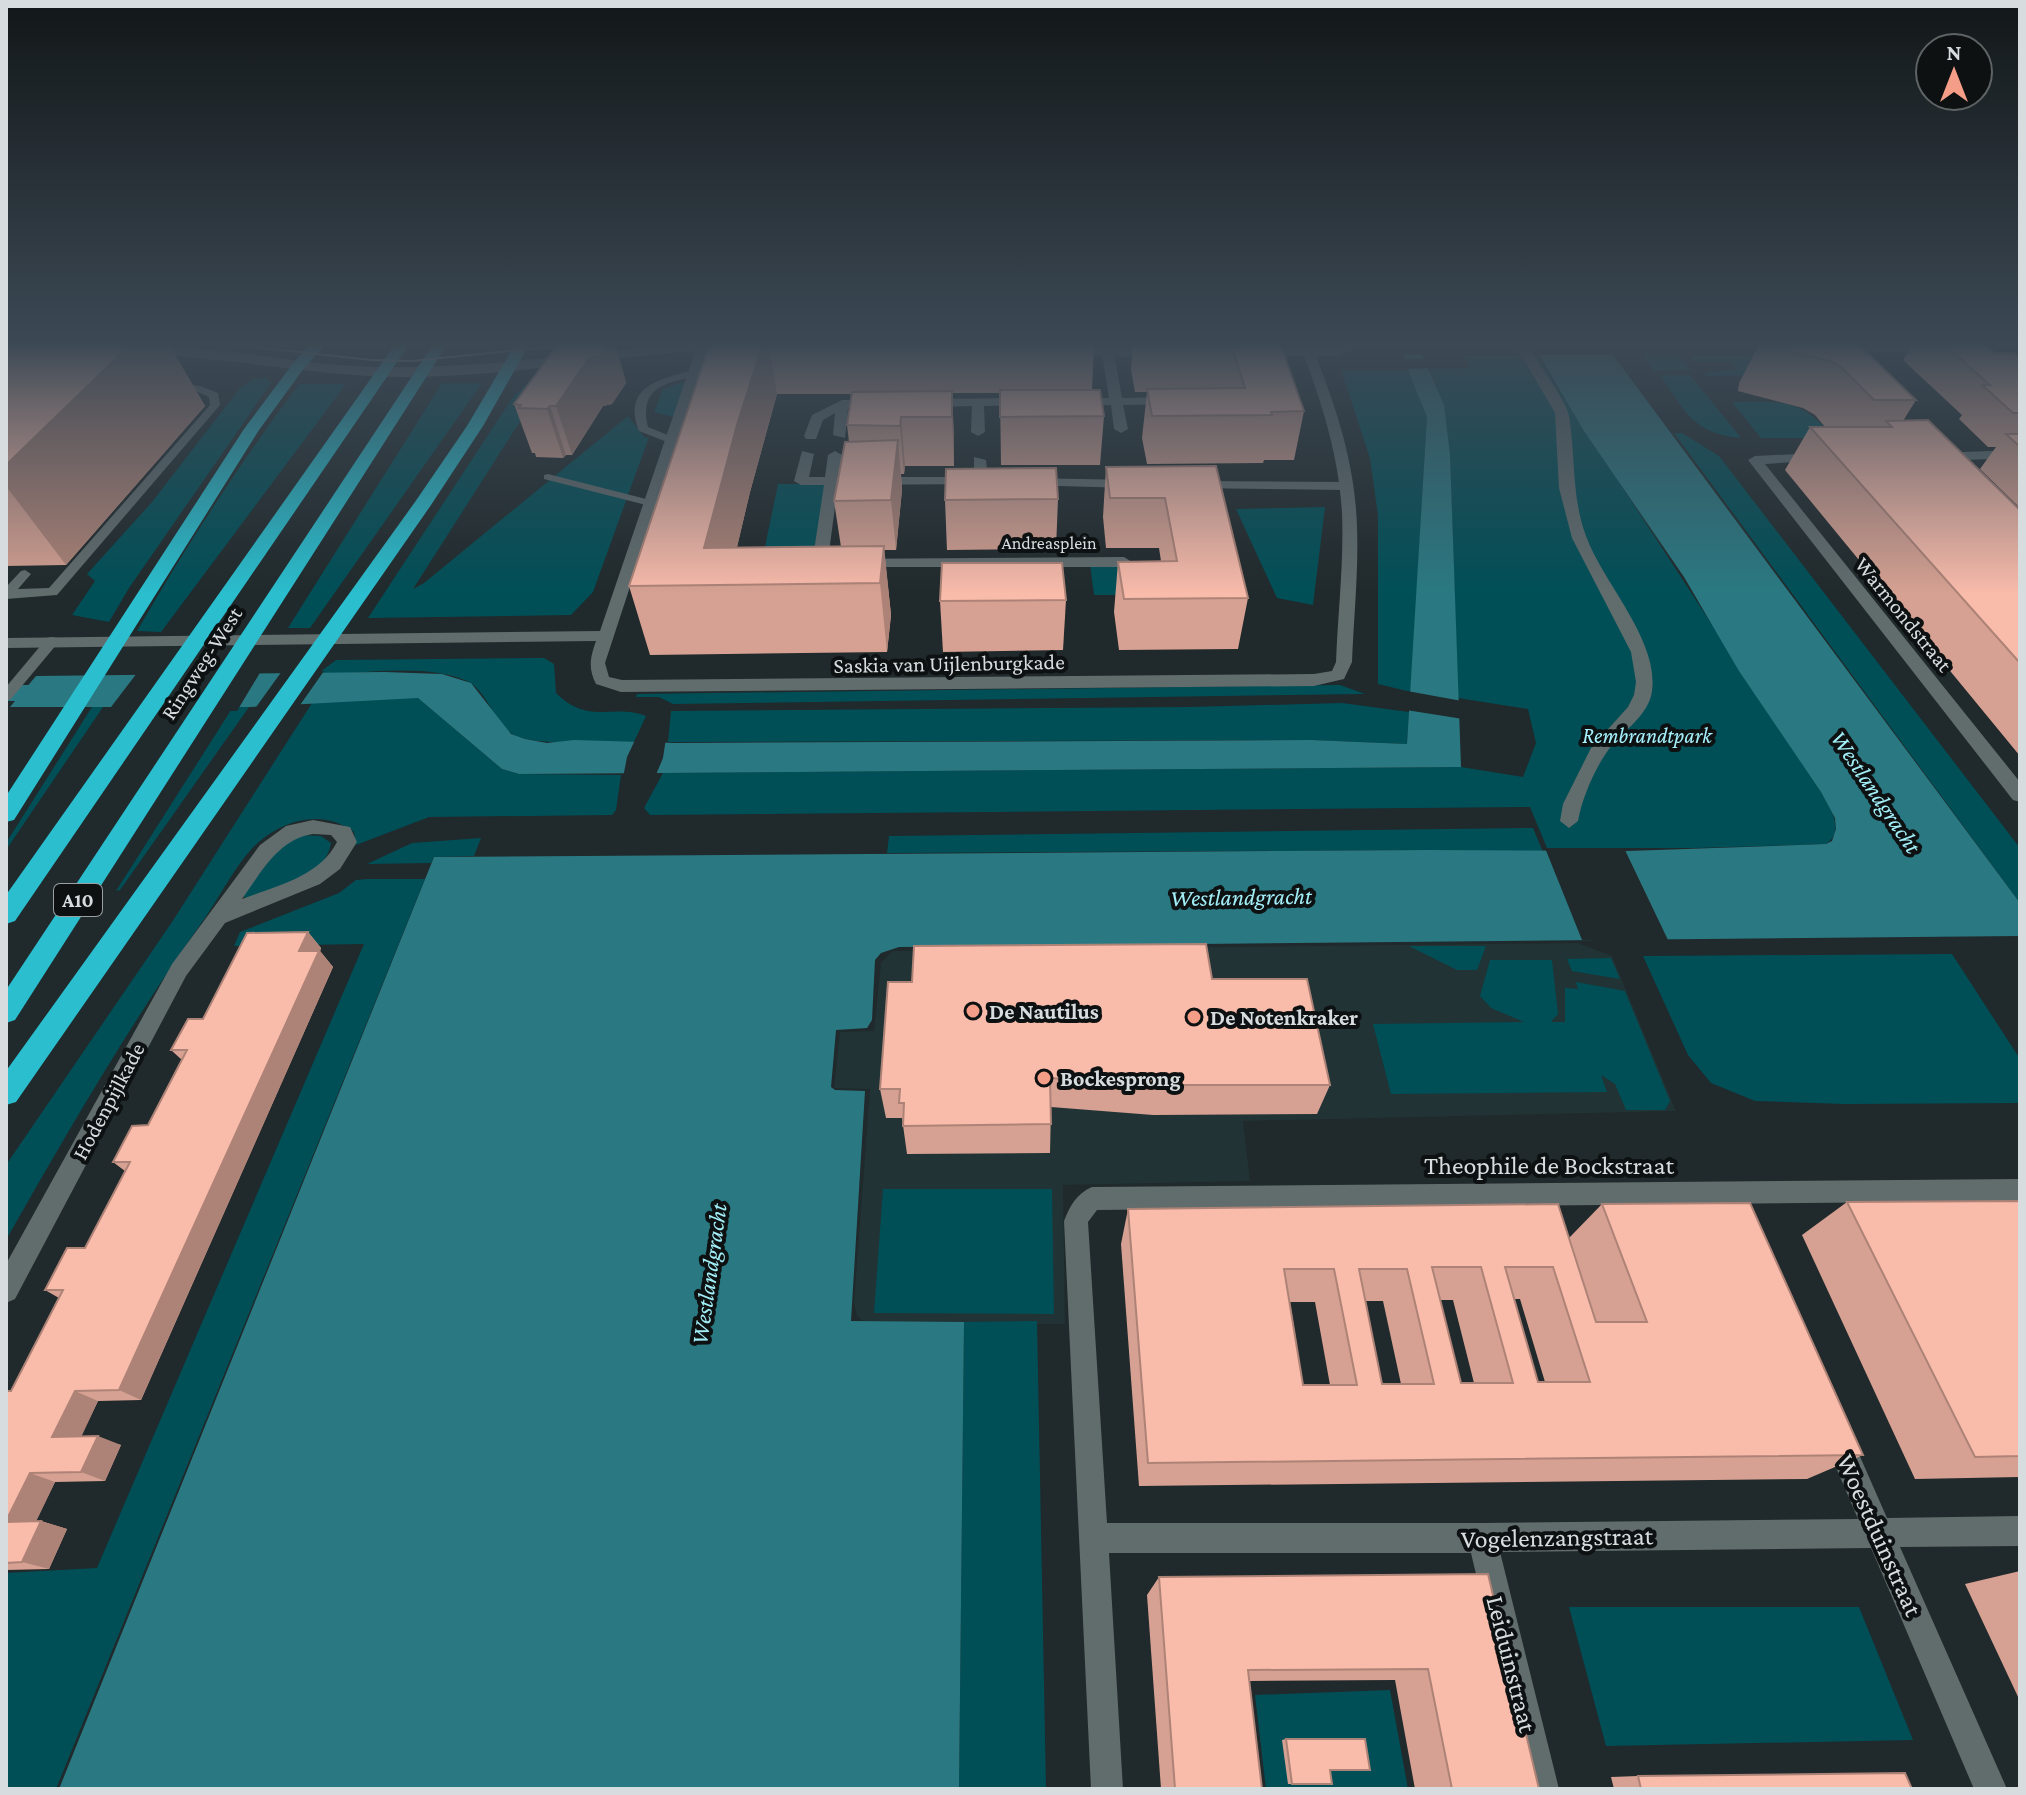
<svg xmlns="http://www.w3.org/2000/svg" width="2026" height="1795" font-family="'Crimson Pro',serif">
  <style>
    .built { fill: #213335 }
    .green { fill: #004f57 }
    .water { fill: #2a7982 }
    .pier { fill: #20292b }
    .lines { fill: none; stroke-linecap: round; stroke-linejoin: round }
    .canal { fill: #2a7982; fill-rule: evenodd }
    .pedestrian-tunnel { stroke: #3b4446; stroke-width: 14; stroke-dasharray: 14 7; stroke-linecap: butt }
    .service { fill: #616c6d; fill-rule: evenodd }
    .pedestrian { fill: #616c6d; fill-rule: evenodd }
    .minor { fill: #616c6d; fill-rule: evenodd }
    .secondary { fill: #616c6d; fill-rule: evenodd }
    .motorway { fill: #2abece; fill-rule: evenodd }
    .tram { stroke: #afb5b7; stroke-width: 2 }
    .wall { fill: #d6a192; fill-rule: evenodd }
    .shaded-wall { fill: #ae8377 }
    .building { fill: #f9bbaa; stroke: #ae8377; stroke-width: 2; fill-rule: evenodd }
    .poi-dot { fill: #f49e88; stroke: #0d1112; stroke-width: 3 }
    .labels { text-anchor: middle; stroke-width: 8; stroke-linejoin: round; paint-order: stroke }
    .far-street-label { font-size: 18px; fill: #d7ddde; stroke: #0d1112 }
    .shield { fill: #0d1112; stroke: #9aa0a1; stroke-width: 2 }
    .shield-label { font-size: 20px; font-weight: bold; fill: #d7ddde }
    .street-label { font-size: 22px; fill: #d7ddde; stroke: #0d1112 }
    .park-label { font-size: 22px; font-style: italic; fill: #a6f1fb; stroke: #0d1112 }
    .poi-label { font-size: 22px; font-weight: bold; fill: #d7ddde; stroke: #0d1112; text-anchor: start }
    .water-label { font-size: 24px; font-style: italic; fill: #a3eff8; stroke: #0d1112 }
    .near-street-label { font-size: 26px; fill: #d7ddde; stroke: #0d1112 }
  </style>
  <rect width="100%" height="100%" fill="#20292b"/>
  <polygon class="built" points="1578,943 1612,956 1676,1111 1243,1121 1250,1181 1063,1185 1065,1324 868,1325 857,1316 854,1303 870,1089 834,1088 840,1032 874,1031 881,963 892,951"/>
  <g class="green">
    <polygon points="1643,355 1679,355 1691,370 1654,371"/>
    <path d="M 1464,356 L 1537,356 L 1821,792 C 1830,808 1846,831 1826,844 L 1695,848 L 1547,848 L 1530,807 L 650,815 L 644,808 L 663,773 L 1461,767 L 1523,777 L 1536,743 L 1528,709 L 1458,698 L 1450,454 L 1436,384 L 1429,369 L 1470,368 Z"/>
    <polygon points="1690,356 1785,356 1816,375 1706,376 1704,373 1737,369 1731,362 1695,362"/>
    <polygon points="1341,370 1409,370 1427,417 1411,692 1378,684 1378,515 1370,458"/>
    <path d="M 1660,375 L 1690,375 L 1741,438 C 1692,433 1686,412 1660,375 Z"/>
    <polygon points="266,377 271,383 129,588 109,622 72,615 95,581 87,574 152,502 240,388 251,380"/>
    <polygon points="540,378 542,387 413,589 424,583 628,416 645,438 649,437 593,592 571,615 368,618 513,397 531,379"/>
    <polygon points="695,378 680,419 654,412 663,389"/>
    <polygon points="442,383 482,383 310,628 288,628"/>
    <path d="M 299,384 L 346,384 L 161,632 L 137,631 C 186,546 240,463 299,384 Z"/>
    <path d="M 1732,402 C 1784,402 1798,397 1835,438 L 1761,438 Z"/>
    <polygon points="1674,433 1682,433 1719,456 2020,848 2020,903"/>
    <polygon points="778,484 825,484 813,560 762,561"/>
    <polygon points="1325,507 1313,605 1277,598 1236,509"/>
    <polygon points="1090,564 1136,564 1140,595 1094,595"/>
    <path d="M 544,658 L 554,664 L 556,693 C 590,726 612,703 646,716 L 634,742 C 606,741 532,747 512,734 C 494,722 487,692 469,682 C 429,662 359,674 316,675 L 336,660 Z"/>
    <polygon points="1340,685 1365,694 673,704 659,697 636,697 637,694"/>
    <path d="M 403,698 L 418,698 L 502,769 L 519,774 L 621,775 L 616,810 L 612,815 L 429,817 L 356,845 L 354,832 C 324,810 288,818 260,841 C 241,856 221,894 207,915 C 133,1019 69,1129 6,1240 L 6,1165 L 172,922 L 312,703 Z"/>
    <polygon points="1342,703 1409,712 1407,744 1311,740 668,742 671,711 1189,707"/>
    <polygon points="92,707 103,707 6,850 6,843"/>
    <polygon points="233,707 249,707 120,890 116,891"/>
    <polygon points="1533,828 1543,852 1429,850 887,853 889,836"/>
    <path d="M 300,835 L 321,836 L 331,843 C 326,878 278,887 249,899 L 244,897 L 244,893 L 278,846 Z"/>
    <polygon points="481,838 474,856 434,857 431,863 367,864 412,843"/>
    <polygon points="368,879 425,879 56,1789 6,1789 6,1573 97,1568 364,944 234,946 240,932 339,893 356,880"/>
    <polygon points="1409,946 1486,946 1477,970 1457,970"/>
    <polygon points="1952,954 2020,1059 2020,1103 1844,1104 1755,1101 1711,1083 1688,1055 1643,956"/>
    <polygon points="1611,958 1620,979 1572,971 1567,959"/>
    <polygon points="1490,960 1552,960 1558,1014 1551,1022 1565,1022 1565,988 1578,989 1576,982 1625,991 1670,1101 1665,1110 1626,1110 1615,1084 1601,1075 1607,1092 1391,1094 1373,1024 1524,1022 1491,1008 1480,996"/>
    <polygon points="883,1189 1052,1189 1054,1314 874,1313"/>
    <polygon points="1037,1321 1046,1789 959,1789 964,1322"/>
    <polygon points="1569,1607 1859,1607 1913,1740 1606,1746"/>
    <polygon points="1390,1690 1408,1789 1266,1789 1255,1695"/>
  </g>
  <g class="water">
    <polygon points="1397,343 1417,343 1444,405 1450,454 1461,767 519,774 502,769 418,698 249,707 10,707 36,676 384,672 442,674 471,683 511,734 525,739 547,743 574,740 676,743 1311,740 1407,744 1427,417"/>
    <polygon points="1532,343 1604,343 2020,903 2020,936 899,947 881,953 875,960 872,1020 867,1028 836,1030 831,1087 835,1090 865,1091 851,1321 964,1322 959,1789 59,1789 434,857 1429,850 1628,851 1826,844 1832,841 1836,829 1835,818 1821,792 1739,671 1684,577 1584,431"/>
  </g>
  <g class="pier">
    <polygon points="1393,343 1421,343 1426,354 1403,355 1405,359 1428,359 1433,368 1404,369"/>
    <polygon points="1528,343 1609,343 1617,355 1536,355"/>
    <polygon points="261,671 237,711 108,711 137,673"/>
    <polygon points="282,671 324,671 298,708 254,710"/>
    <polygon points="1407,691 1462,701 1463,719 1406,710"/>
    <polygon points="636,738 666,738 663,758 655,777 623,778 627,757"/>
    <polygon points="1545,848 1624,848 1668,940 1582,940"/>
  </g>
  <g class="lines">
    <polygon class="canal" points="6,685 63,685 72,687 76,693 72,699 63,701 6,701"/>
    <polyline class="pedestrian-tunnel" points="1520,343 1528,356"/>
    <g class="service">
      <path d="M 694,370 L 698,371 L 698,375 C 665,384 639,386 648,427 L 675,438 L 675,442 L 667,442 L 639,431 C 622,386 660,379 694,370 Z"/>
      <polygon points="175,384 200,386 218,393 220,405 57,595 6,599 6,587 21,571 25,570 31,574 18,589 49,588 210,405 209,397 198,392 171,389 171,385"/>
      <polygon points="548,474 654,501 656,503 650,506 544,479 544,475"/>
      <polygon points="52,637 57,638 57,644 11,699 6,701 6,687 47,638"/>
    </g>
    <g class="pedestrian">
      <polygon points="1108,349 1114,353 1122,398 1171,397 1176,398 1176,404 1123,405 1128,429 1121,433 1114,429 1111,405 1070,405 1070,399 1075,398 1109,398 1102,353"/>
      <path d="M 1524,353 L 1532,353 C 1542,369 1566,400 1569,416 C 1576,458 1571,495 1586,536 C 1603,583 1659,640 1652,691 C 1649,715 1623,731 1609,749 C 1595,768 1582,798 1578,821 L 1569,828 L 1560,821 L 1563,804 L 1591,748 L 1628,707 L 1634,695 L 1636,682 L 1631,652 L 1572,538 L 1559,488 L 1555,413 L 1522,356 Z"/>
      <polygon points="1027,398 1032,399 1032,405 984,406 985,432 978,436 971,432 972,406 927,407 921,403 927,399"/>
      <polygon points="842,400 875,400 881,404 875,408 848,408 845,438 833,435 835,413 823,420 816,439 806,439 804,436 812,415"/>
      <polygon points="802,451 814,454 809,477 825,477 828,455 835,451 842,455 839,477 974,477 974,457 986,460 988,480 981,484 838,485 828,559 1124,557 1132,562 1124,567 815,567 812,564 824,485 801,485 794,481"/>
      <polygon points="1030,478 1130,480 1137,484 1130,488 1025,485 1025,479"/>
      <polygon points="1194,481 1346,482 1353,486 1346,490 1189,488 1189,482"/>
    </g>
    <g class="minor">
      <path d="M 698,343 L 710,343 L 605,663 L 609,677 L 622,680 L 1314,674 L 1332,671 L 1336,662 C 1338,612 1344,562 1342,513 C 1339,458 1323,406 1304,356 L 1258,357 L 1252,353 L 1258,349 L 1337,348 L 1353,343 L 1370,343 L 1338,356 L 1316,356 C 1335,405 1352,456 1356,509 C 1360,560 1354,611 1352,662 L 1344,679 L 1314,686 L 621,692 L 596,684 C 588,668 590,658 596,641 L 6,648 L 6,638 L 600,631 Z"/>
      <polygon points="1872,345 1934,345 1940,349 1934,353 1872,352 1842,362 1836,358 1845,351"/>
      <polygon points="1070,349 1158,349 1164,353 1158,357 1066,356 1066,350"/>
      <polygon points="2020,450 2020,458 1935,461 1928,457 1935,453"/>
      <polygon points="1819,453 1824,454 1824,460 1765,464 2020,782 2020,802 2013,800 1748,460 1755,456"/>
      <path d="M 313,820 L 350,827 L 357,842 L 340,869 L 320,884 L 225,923 L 186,976 L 15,1299 L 6,1303 L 6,1264 L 172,964 L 260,845 L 286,826 ZM 313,834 L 331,835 L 337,842 C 319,877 276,886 242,899 C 261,873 278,839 313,834 Z"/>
      <path d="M 2020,1179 L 2020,1201 L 1097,1210 L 1088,1222 L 1107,1523 L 1482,1523 L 1858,1519 L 1823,1437 L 1827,1427 L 1837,1423 L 1847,1427 L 1887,1518 L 2020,1516 L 2020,1546 L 1900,1547 L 2007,1789 L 1974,1789 L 1871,1548 L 1500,1552 L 1559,1789 L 1527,1789 L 1471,1553 L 1109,1553 L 1123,1789 L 1091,1789 L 1064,1221 C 1070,1206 1076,1194 1092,1187 Z"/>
    </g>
    <path class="secondary" d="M 694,343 L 741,345 L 735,349 C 627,352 521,376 413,377 C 324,378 235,358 146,354 L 140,350 C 156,339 281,359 308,362 C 438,378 565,353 694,343 Z"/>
    <g class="motorway">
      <polygon points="312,343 327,343 304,368 259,430 14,820 6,822 6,796 244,429 294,362"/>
      <polygon points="396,343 410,343 15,921 6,924 6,895"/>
      <polygon points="434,343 448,343 15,1020 6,1023 6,990"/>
      <polygon points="516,343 530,343 483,426 431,505 16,1102 6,1105 6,1071 415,502 467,426"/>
    </g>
    <polyline class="tram" points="219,343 371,360 411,361 589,343"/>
  </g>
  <g class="wall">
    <polygon points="6,343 168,343 205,406 66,565 6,566"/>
    <polygon points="559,343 615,343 626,383 612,404 603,406 572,455 566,455 563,458 536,457 535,453 532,453 514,404"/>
    <path d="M 710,343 L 1094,343 L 1092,390 L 1104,416 L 1100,465 L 1001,465 L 1000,393 L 952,393 L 954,439 L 954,466 L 905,466 L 904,474 L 901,474 L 902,490 L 896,550 L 884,550 L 891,615 L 887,652 L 650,655 L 629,586 ZM 777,394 L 852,394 L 847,425 L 849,442 L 834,501 L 841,547 L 737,547 L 750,492 Z"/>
    <polygon points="1133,343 1280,343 1304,411 1294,460 1264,460 1263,463 1147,464 1142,438 1147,392 1135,392 1131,369"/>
    <polygon points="1760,343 1857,343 1916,400 1903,421 2020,510 2020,756 1785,470 1810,427 1825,427 1815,415 1803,408 1738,391 1739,383"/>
    <polygon points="1914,343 1983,343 1994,353 2020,358 2020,508 1980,469 1996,447 1988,447 1959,419 1962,415 1903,360"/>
    <polygon points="1216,466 1248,598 1238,649 1119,650 1114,612 1118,562 1161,561 1159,548 1106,548 1103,517 1106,467"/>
    <polygon points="1058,499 1056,549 947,550 945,500"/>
    <polygon points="1066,600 1063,650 943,652 940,601"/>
    <polygon points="308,932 321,948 320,951 333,967 141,1400 98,1401 81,1436 121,1445 105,1481 55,1482 36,1521 41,1521 67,1529 49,1569 6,1570 6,1391 11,1391 59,1298 45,1290 85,1248 125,1171 113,1162 148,1125 182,1060 171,1050 203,1019"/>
    <polygon points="1212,979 1330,1085 1317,1114 1153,1115 1051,1107 1050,1153 907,1154 902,1118 886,1118 880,1089"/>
    <polygon points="2020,1201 2020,1477 1915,1479 1802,1235 1847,1202"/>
    <path d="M 1602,1204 L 1863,1455 L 1807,1479 L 1139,1486 L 1121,1244 L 1128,1209 L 1569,1238 ZM 1514,1299 L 1520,1299 L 1545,1382 L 1538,1382 ZM 1440,1300 L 1453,1300 L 1474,1383 L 1461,1383 ZM 1365,1301 L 1383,1301 L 1401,1384 L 1382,1384 ZM 1290,1302 L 1315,1302 L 1330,1385 L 1303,1385 Z"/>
    <polygon points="2020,1571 2020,1701 1965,1584"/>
    <polygon points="1488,1574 1539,1789 1415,1789 1395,1680 1249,1681 1262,1789 1161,1789 1147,1595 1159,1577"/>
    <polygon points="1286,1739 1330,1770 1332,1784 1288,1784 1282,1740"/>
    <polygon points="1638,1776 1912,1789 1614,1789 1611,1777"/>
  </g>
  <g class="shaded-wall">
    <polygon points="111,343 168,343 205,406 66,565 6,486 6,465"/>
    <polygon points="606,343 615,343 626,383 612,404 603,406 572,455 556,406 589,358"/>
    <polygon points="763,343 769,343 777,394 750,492 728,585 704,548 737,425"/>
    <polygon points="952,391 954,439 954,466 952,417"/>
    <polygon points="550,406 566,455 563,458 547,409"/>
    <polygon points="901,417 905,466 904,474 900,426"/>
    <polygon points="898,440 902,490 896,550 891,500"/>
    <polygon points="884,546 891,615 887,652 880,583"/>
    <polygon points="308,932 321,948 320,951 333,967 141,1400 119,1390 299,951"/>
    <polygon points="75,1391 98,1401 77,1446 52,1437"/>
    <polygon points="98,1436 121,1445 105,1481 81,1472"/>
    <polygon points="30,1473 55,1482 32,1530 6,1522"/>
    <polygon points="41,1521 67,1529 49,1569 22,1562"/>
  </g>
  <g class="building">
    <polygon points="6,343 132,343 6,465"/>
    <polygon points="559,343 608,343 599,357 589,358 556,406 550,406 547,409 519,408 521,405 514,404"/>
    <polygon points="710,343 763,343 737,425 704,548 884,546 880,583 629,586"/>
    <polygon points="1139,343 1280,343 1304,411 1271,412 1272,415 1152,416 1147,389 1245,388 1231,344 1139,345"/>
    <polygon points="1763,343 1857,343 1916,400 1874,400 1842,368 1830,361 1762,344"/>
    <polygon points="1943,343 1983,343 1994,353 2014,353 2020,358 2020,413 2013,413 1982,385 1990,385"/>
    <polygon points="1000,390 1100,390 1104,416 1000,417"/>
    <polygon points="952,391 952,417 901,417 900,426 847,425 852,392"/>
    <polygon points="1928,420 2020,510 2020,663 1810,427 1892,427 1886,421"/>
    <polygon points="2006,434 2020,434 2020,447"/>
    <polygon points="898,440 891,500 834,501 845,442"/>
    <polygon points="1216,466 1248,598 1124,599 1118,562 1177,561 1165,498 1110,498 1106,467"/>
    <polygon points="1056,468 1058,499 945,500 946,469"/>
    <polygon points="942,563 1062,563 1066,600 940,601"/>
    <polygon points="308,932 299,951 319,951 119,1390 75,1391 52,1437 98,1436 81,1472 30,1473 6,1521 6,1391 11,1391 63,1290 45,1290 67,1248 85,1248 130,1162 113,1162 132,1126 148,1125 187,1050 171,1050 188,1019 203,1019 247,933"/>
    <polygon points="1206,944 1212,979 1307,979 1330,1085 1159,1085 1050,1078 1051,1124 903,1126 904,1103 899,1103 900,1089 880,1089 888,982 912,982 914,946"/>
    <polygon points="2020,1201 2020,1456 1975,1457 1847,1202"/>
    <path d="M 1750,1203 L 1863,1455 L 1148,1463 L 1128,1209 L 1558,1204 L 1596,1322 L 1647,1322 L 1602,1204 ZM 1432,1267 L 1481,1267 L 1513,1383 L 1461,1383 ZM 1505,1267 L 1553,1267 L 1590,1382 L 1538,1382 ZM 1284,1269 L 1334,1269 L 1357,1385 L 1303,1385 ZM 1359,1269 L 1407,1269 L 1434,1384 L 1382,1384 Z"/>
    <polygon points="41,1521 22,1562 6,1563 6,1522"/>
    <polygon points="1488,1574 1539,1789 1452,1789 1428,1669 1248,1670 1262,1789 1175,1789 1159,1577"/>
    <polygon points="1286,1739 1365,1739 1370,1770 1330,1770 1332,1784 1292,1784"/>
    <polygon points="1905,1773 1912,1789 1641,1789 1638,1776"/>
  </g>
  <linearGradient id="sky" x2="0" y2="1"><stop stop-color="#121718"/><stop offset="0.58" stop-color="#3c4955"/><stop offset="1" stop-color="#3c4955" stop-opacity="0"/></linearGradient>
  <rect width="2026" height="594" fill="url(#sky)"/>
  <g class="poi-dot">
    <circle cx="973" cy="1011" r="8"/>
    <circle cx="1194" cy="1017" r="8"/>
    <circle cx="1044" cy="1078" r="8"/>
  </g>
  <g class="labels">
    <g class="far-street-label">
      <text x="1049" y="549">Andreasplein</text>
    </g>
    <rect class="shield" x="54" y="884" width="48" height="32" rx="6"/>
    <g class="shield-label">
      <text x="78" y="907">A10</text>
    </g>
    <g class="street-label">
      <text transform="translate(1904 614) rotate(51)" y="8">Warmondstraat</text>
      <text transform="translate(201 663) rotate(-57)" y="8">Ringweg-West</text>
      <text transform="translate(949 663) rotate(-1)" y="8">Saskia van Uijlenburgkade</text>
      <text transform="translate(108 1101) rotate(-62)" y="8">Hodenpijlkade</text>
    </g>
    <g class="park-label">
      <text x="1647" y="743">Rembrandtpark</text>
    </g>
    <g class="poi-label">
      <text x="989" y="1019">De Nautilus</text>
      <text x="1210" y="1025">De Notenkraker</text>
      <text x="1060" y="1086">Bockesprong</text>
    </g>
    <g class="water-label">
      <text transform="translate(1876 792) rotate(56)" y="8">Westlandgracht</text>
      <text transform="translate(1241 897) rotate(-1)" y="8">Westlandgracht</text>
      <text transform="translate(709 1274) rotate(-82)" y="8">Westlandgracht</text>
    </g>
    <g class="near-street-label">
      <text x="1549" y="1174">Theophile de Bockstraat</text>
      <text transform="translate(1880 1535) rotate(66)" y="9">Woestduinstraat</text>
      <text transform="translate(1557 1537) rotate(-1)" y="9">Vogelenzangstraat</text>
      <text transform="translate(1512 1664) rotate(76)" y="9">Leiduinstraat</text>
    </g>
  </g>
  <rect width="2026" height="1795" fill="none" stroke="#d7ddde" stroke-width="16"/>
  <g transform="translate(1954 72)"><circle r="38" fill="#0d1112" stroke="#5e6364" stroke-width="2"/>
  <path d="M0-6L14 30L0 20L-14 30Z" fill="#f49e88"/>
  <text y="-12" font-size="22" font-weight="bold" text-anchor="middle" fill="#d7ddde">N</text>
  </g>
</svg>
